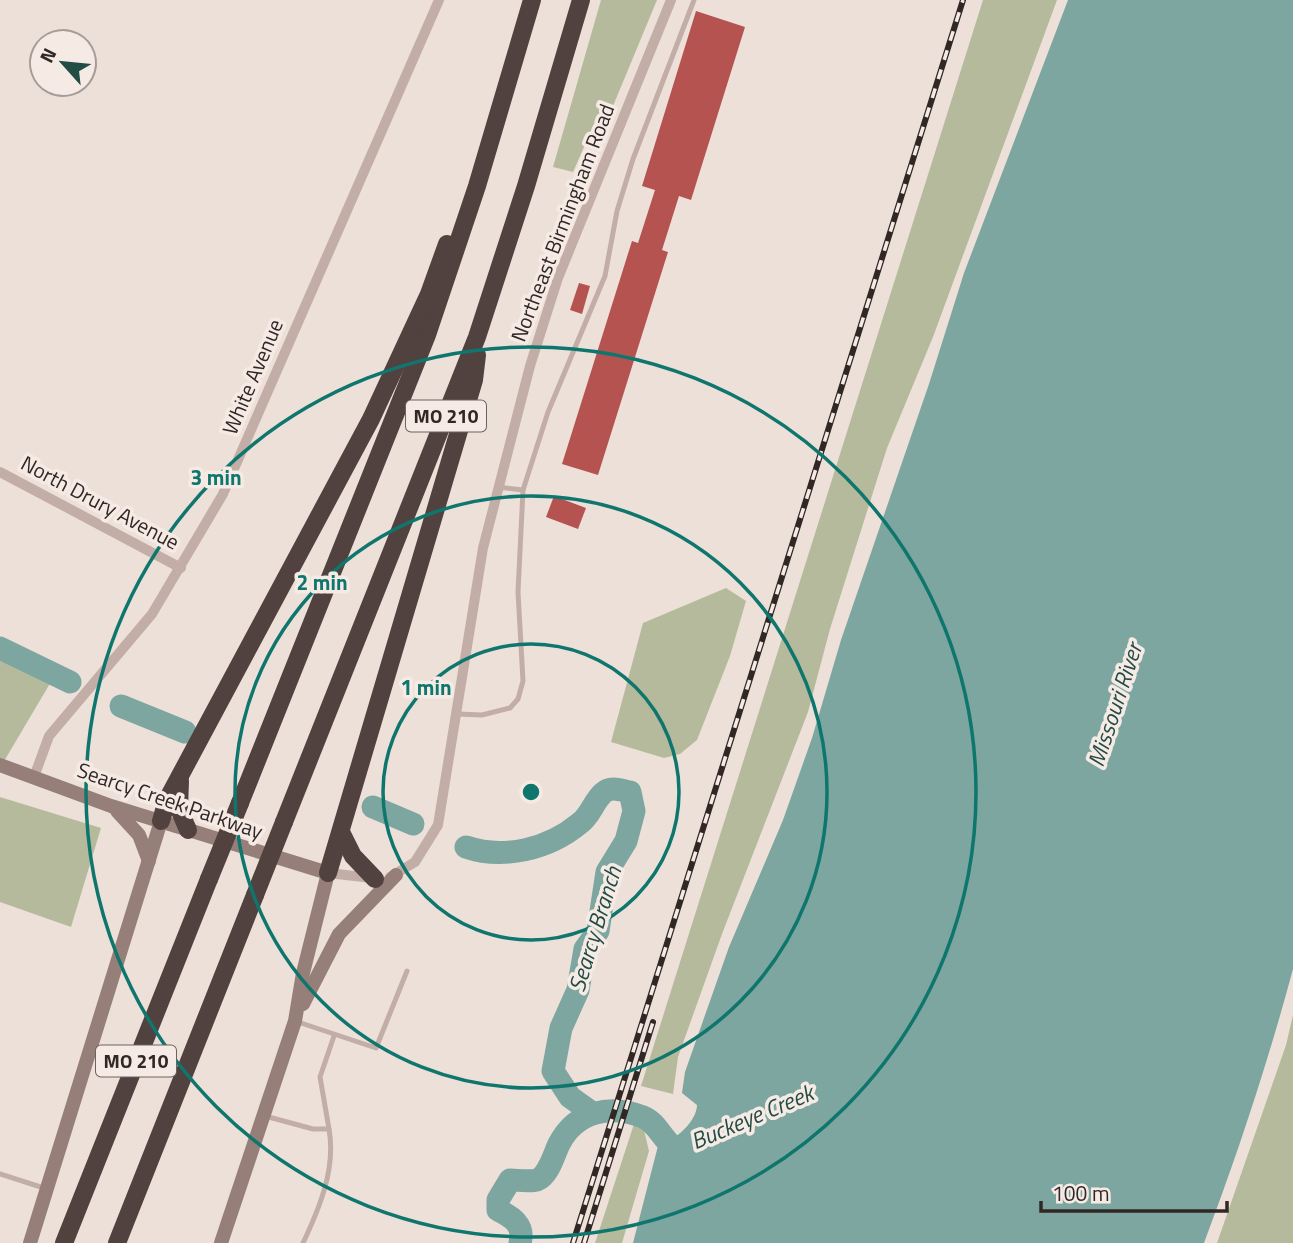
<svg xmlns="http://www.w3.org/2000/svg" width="1293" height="1243" font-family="'Titillium Web',sans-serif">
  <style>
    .green { fill: #b6ba9c }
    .water { fill: #7ca69f }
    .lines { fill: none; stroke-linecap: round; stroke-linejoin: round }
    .river { stroke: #7ca69f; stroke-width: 23 }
    .building { fill: #b55350 }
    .lane { stroke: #c3aea7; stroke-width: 5 }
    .street { stroke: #c3aea7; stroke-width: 10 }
    .secondary { stroke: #967e79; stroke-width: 14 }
    .highway { stroke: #51413f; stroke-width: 18 }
    .rail-casing { stroke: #312826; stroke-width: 6 }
    .rail { stroke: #f6eae5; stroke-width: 3.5; stroke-dasharray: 10; stroke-linecap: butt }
    .highway-bridge { stroke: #51413f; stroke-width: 18 }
    .ring { fill: none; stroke: #0f766e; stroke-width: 3.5 }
    .labels { text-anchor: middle; stroke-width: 7; stroke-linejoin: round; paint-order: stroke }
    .shield { fill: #f6eae5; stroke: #6c625f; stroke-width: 2 }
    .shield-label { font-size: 19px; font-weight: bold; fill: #312826 }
    .street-label { font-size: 21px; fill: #312826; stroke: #f6eae5 }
    .water-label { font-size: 23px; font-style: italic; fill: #224c46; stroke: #f6eae5 }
    .centre { fill: #0f766e; stroke: #f6eae5; stroke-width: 3.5 }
    .ring-label { font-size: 21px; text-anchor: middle; font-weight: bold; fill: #0f766e; stroke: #f6eae5; stroke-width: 7; stroke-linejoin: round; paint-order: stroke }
  </style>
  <rect width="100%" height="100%" fill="#ede0d9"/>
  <g class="green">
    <polygon points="601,0 657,0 613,106 596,120 573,172 553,167"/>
    <polygon points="983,0 1057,0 933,337 887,448 830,629 808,712 722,934 678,1057 673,1094 641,1086"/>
    <polygon points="726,588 746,601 730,656 697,740 680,754 664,758 611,742 643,623"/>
    <polygon points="0,648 55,675 0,768"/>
    <polygon points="0,797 101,828 71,927 0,902"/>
    <polygon points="1293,1015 1293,1243 1217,1243 1286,1045"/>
    <polygon points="634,1124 643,1126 649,1151 622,1243 595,1243"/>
  </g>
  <path class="water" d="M 1068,0 L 1293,0 L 1293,969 C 1268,1062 1238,1153 1204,1243 L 633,1243 L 659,1142 L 666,1136 L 673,1138 C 684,1132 697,1117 697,1105 L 682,1093 L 685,1072 L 729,947 L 783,820 L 812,738 L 841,640 L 929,384 L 964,273 Z"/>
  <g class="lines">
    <g class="river">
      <polyline points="0,648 70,682"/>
      <polyline points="121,706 185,732"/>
      <polyline points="373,807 413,824"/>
      <path d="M 466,847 C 504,860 549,849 580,823 C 590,816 594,801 603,793 C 611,786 620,790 630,792 L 634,811 L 626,841 L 607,872 L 598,931 L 585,949 L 578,990 L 561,1028 L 553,1071 L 570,1097 L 591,1112"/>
      <path d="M 520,1243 C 525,1225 512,1217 498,1210 L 498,1200 L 510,1180 C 517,1180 530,1182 537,1180 C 549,1175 554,1154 559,1144 C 576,1111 610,1104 643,1117 C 656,1122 662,1138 673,1147 L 687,1146"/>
    </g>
  </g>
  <g class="building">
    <polygon points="696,11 745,27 691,200 679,196 662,250 668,252 598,475 562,464 632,241 638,243 655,190 642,186"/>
    <polygon points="579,283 590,286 582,314 570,310"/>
    <polygon points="554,496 586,508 578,529 546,517"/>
  </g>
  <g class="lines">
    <g class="lane">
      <polyline points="498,487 523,490"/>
      <polyline points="458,714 482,715 510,708 518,699 523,681 518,592 523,490 548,412 605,276 617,211 633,159 694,0"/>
      <polyline points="298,1022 376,1048 407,971"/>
      <polyline points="265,1116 313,1129 329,1129 320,1077 334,1036"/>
      <polyline points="0,1174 47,1189"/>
      <path d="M 303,1243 C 320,1207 336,1168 329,1129"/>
    </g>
    <g class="street">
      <polyline points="0,472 181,568"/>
      <polyline points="34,777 49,736 152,614 223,494 439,0"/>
      <polyline points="328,873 372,878"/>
      <polyline points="390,877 415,862 438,825 483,548 530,366 558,278 671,0"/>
    </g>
    <g class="secondary">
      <polyline points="0,765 111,806 328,873 303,973 295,1021 221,1243"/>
      <polyline points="117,811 139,835 149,861"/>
      <polyline points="303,1004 339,934 396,875"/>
      <polyline points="30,1243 161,821"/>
    </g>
    <g class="highway">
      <polyline points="180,781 179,809 188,830"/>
      <polyline points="240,803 427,335 477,186 532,0"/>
      <polyline points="161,821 167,800 371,419 429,294 447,244"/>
      <polyline points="284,822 477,337 526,186 581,0"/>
      <polyline points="341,832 353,856 375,879"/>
      <polyline points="328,873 474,380 477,355"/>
      <polyline points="64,1243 209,879"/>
      <polyline points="117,1243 255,895"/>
    </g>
    <g class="rail-casing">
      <g id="rail">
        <polyline points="573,1243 963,0"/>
        <polyline points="584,1243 653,1022"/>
      </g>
    </g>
    <use href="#rail" class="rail"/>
    <g class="highway-bridge">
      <polyline points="209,879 240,803"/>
      <polyline points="255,895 284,822"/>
    </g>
  </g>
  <g class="ring">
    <circle cx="531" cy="792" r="148"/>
    <circle cx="531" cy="792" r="296"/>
    <circle cx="531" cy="792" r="445"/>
  </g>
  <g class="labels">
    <g class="shield">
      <rect x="406" y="400.5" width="80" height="31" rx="5"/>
      <rect x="96" y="1045.5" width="80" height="31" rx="5"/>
    </g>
    <g class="shield-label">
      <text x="446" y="423">MO 210</text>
      <text x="136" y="1068">MO 210</text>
    </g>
    <g class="street-label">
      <text transform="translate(563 223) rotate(-69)" y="7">Northeast Birmingham Road</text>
      <text transform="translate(253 377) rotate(-67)" y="7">White Avenue</text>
      <text transform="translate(100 503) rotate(28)" y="7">North Drury Avenue</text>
      <text transform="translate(170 801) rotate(19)" y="7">Searcy Creek Parkway</text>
    </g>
    <g class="water-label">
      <text transform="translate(1115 705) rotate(-72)" y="8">Missouri River</text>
      <text transform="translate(595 929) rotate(-73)" y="8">Searcy Branch</text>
      <text transform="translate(752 1117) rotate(-23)" y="8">Buckeye Creek</text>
    </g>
  </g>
  <circle cx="531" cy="792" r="10" class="centre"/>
  <g class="ring-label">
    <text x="216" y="485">3 min</text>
    <text x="322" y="590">2 min</text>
    <text x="426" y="695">1 min</text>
  </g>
  <g transform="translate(63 63) rotate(297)"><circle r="33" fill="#f6eae5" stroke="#a79c99" stroke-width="2"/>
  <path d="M0-5L12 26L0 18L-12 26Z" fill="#224c46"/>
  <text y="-10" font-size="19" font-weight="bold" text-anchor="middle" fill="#312826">N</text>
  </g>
  <path d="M1041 1201v10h186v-10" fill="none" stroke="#312826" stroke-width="3.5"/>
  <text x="1052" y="1201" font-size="21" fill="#312826" stroke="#f6eae5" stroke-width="5" paint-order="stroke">100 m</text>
</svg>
